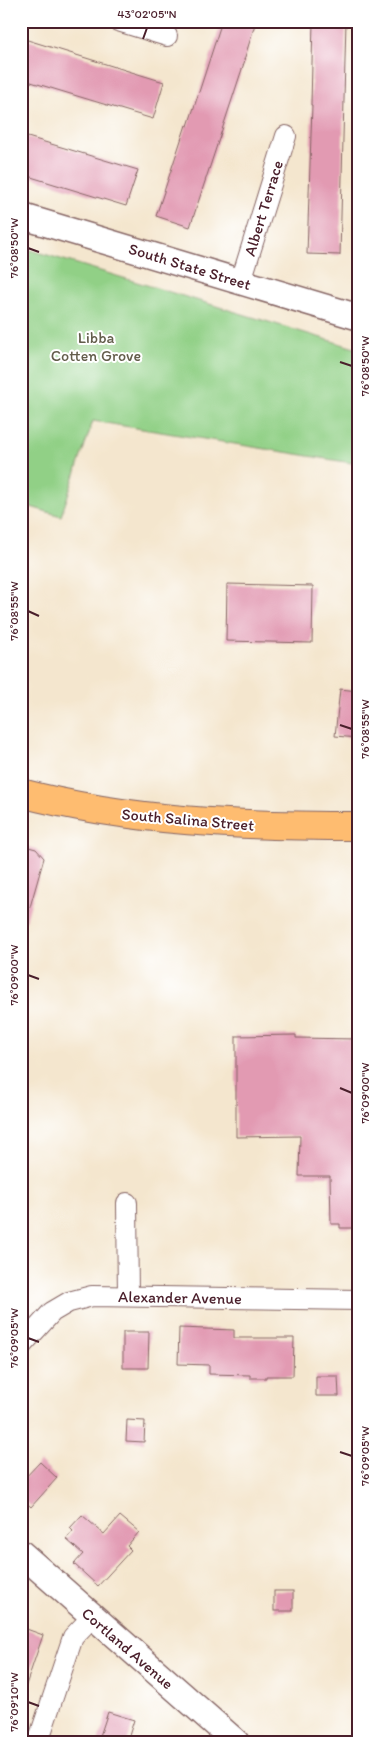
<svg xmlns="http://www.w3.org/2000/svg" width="379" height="1763" font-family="Itim,sans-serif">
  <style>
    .green { fill: #91d086; stroke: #6e7858 }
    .building { fill: #e29ab2 }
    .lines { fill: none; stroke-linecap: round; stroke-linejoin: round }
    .minor-casing { stroke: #866564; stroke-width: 22 }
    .tertiary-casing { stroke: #866564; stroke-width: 28 }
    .primary-casing { stroke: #866564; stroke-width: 30 }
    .minor { stroke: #fff; stroke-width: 20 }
    .tertiary { stroke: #fff; stroke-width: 25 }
    .primary { stroke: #febc70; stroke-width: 28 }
    .ticks { fill: none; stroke: #4a1f2b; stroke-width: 2 }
    .labels { text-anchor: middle; stroke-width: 4; stroke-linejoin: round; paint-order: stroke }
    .street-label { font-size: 16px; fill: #4a1f2b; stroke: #fff }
    .park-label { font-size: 16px; fill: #635d4b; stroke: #fff }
    .neatline { fill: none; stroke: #4a1f2b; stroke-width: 2 }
    .ticks-label { font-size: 12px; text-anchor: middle; fill: #4a1f2b }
  </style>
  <rect width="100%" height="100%" fill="#fff"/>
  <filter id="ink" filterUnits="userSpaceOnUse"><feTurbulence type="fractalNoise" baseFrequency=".02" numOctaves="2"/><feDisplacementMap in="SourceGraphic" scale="10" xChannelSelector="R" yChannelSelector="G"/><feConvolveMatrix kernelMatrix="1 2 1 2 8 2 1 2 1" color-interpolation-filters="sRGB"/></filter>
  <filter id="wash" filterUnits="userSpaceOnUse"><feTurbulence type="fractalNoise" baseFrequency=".0096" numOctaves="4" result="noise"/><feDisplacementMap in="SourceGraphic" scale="20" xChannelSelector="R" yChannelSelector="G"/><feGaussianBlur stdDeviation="1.12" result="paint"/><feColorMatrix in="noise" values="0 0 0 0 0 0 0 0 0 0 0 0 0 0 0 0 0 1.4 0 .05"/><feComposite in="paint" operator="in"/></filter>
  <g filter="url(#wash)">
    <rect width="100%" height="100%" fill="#f4e6ce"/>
    <polygon class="green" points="21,247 358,349 358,464 93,421 61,516 21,504"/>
    <g id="blocks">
      <g class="building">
        <polygon points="222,21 256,21 244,60 245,60 190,227 156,216 186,125 188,126"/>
        <polygon points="313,21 346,21 340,255 307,254 312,105 311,105"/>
        <polygon points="21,38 164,82 153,119 21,79"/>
        <polygon points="21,135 138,170 126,206 21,174"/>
        <polygon points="227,584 313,586 312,643 226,641"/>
        <polygon points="340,689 358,691 358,738 335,736"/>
        <polygon points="21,845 36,849 44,858 26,921 21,920"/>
        <polygon points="296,1035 296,1038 358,1039 358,1228 340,1228 340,1224 331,1224 330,1176 299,1176 300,1136 236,1137 236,1036"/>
        <polygon points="179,1328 234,1330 234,1338 294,1338 293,1376 266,1376 266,1378 250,1378 250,1375 209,1374 209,1365 178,1364"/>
        <polygon points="123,1332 149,1332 148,1368 123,1368"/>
        <polygon points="316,1376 338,1376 339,1396 316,1396"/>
        <polygon points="127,1420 145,1421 144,1442 126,1441"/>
        <polygon points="40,1462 57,1478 31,1507 21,1498 21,1482"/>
        <polygon points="82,1515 104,1534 120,1516 139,1532 127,1546 131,1550 98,1586 74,1564 83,1554 66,1539 73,1531 70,1528"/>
        <rect x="274" y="1591" width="19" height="20"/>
        <polygon points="21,1627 43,1635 24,1691 21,1690"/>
        <polygon points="108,1712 134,1720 127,1742 98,1742"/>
      </g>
    </g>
  </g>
  <g filter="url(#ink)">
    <use href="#blocks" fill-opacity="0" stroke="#866564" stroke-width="1"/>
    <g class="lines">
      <g class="minor-casing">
        <g id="minor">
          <polyline points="118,21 167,36"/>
          <polyline points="241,281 286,136"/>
          <polyline points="127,1203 128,1296"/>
          <polyline points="21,1346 52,1312 69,1302 92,1296 358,1300"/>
          <polyline points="38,1742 73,1637 93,1616"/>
        </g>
      </g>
      <g class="tertiary-casing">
        <g id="tertiary">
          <polyline points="21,216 358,317"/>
          <polyline points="21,1553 236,1742"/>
        </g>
      </g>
      <g class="primary-casing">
        <path id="primary" d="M 21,793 C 131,822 245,826 358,826"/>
      </g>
      <use href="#minor" class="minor"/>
      <use href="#tertiary" class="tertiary"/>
      <use href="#primary" class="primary"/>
    </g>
  </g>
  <path class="ticks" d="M 143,39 L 147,28M 28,248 L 39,252M 340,362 L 352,366M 28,611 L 39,616M 340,725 L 352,729M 28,975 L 39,979M 340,1088 L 352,1093M 28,1338 L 39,1342M 340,1452 L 352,1456M 28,1702 L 39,1706"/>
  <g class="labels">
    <g class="street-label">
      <text transform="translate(263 208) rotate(-73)" y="6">Albert Terrace</text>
      <text transform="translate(190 266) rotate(17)" y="6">South State Street</text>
      <text transform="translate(188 819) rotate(5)" y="6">South Salina Street</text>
      <text transform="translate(180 1297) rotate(1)" y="6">Alexander Avenue</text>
      <text transform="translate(128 1648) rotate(41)" y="6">Cortland Avenue</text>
    </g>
    <g class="park-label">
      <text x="96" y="343">Libba<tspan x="96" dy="18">Cotten Grove</tspan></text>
    </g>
  </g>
  <rect width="379" height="1763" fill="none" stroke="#fff" stroke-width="55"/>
  <rect x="28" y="28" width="324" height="1708" class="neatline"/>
  <g class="ticks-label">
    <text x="147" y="18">43°02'05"N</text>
    <text transform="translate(14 248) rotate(-90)" y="4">76°08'50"W</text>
    <text transform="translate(365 366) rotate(-90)" y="4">76°08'50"W</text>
    <text transform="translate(14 611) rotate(-90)" y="4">76°08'55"W</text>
    <text transform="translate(365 729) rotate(-90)" y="4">76°08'55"W</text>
    <text transform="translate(14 975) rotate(-90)" y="4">76°09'00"W</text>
    <text transform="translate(365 1093) rotate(-90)" y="4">76°09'00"W</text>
    <text transform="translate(14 1338) rotate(-90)" y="4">76°09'05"W</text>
    <text transform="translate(365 1456) rotate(-90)" y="4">76°09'05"W</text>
    <text transform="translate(14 1702) rotate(-90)" y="4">76°09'10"W</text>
  </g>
</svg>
